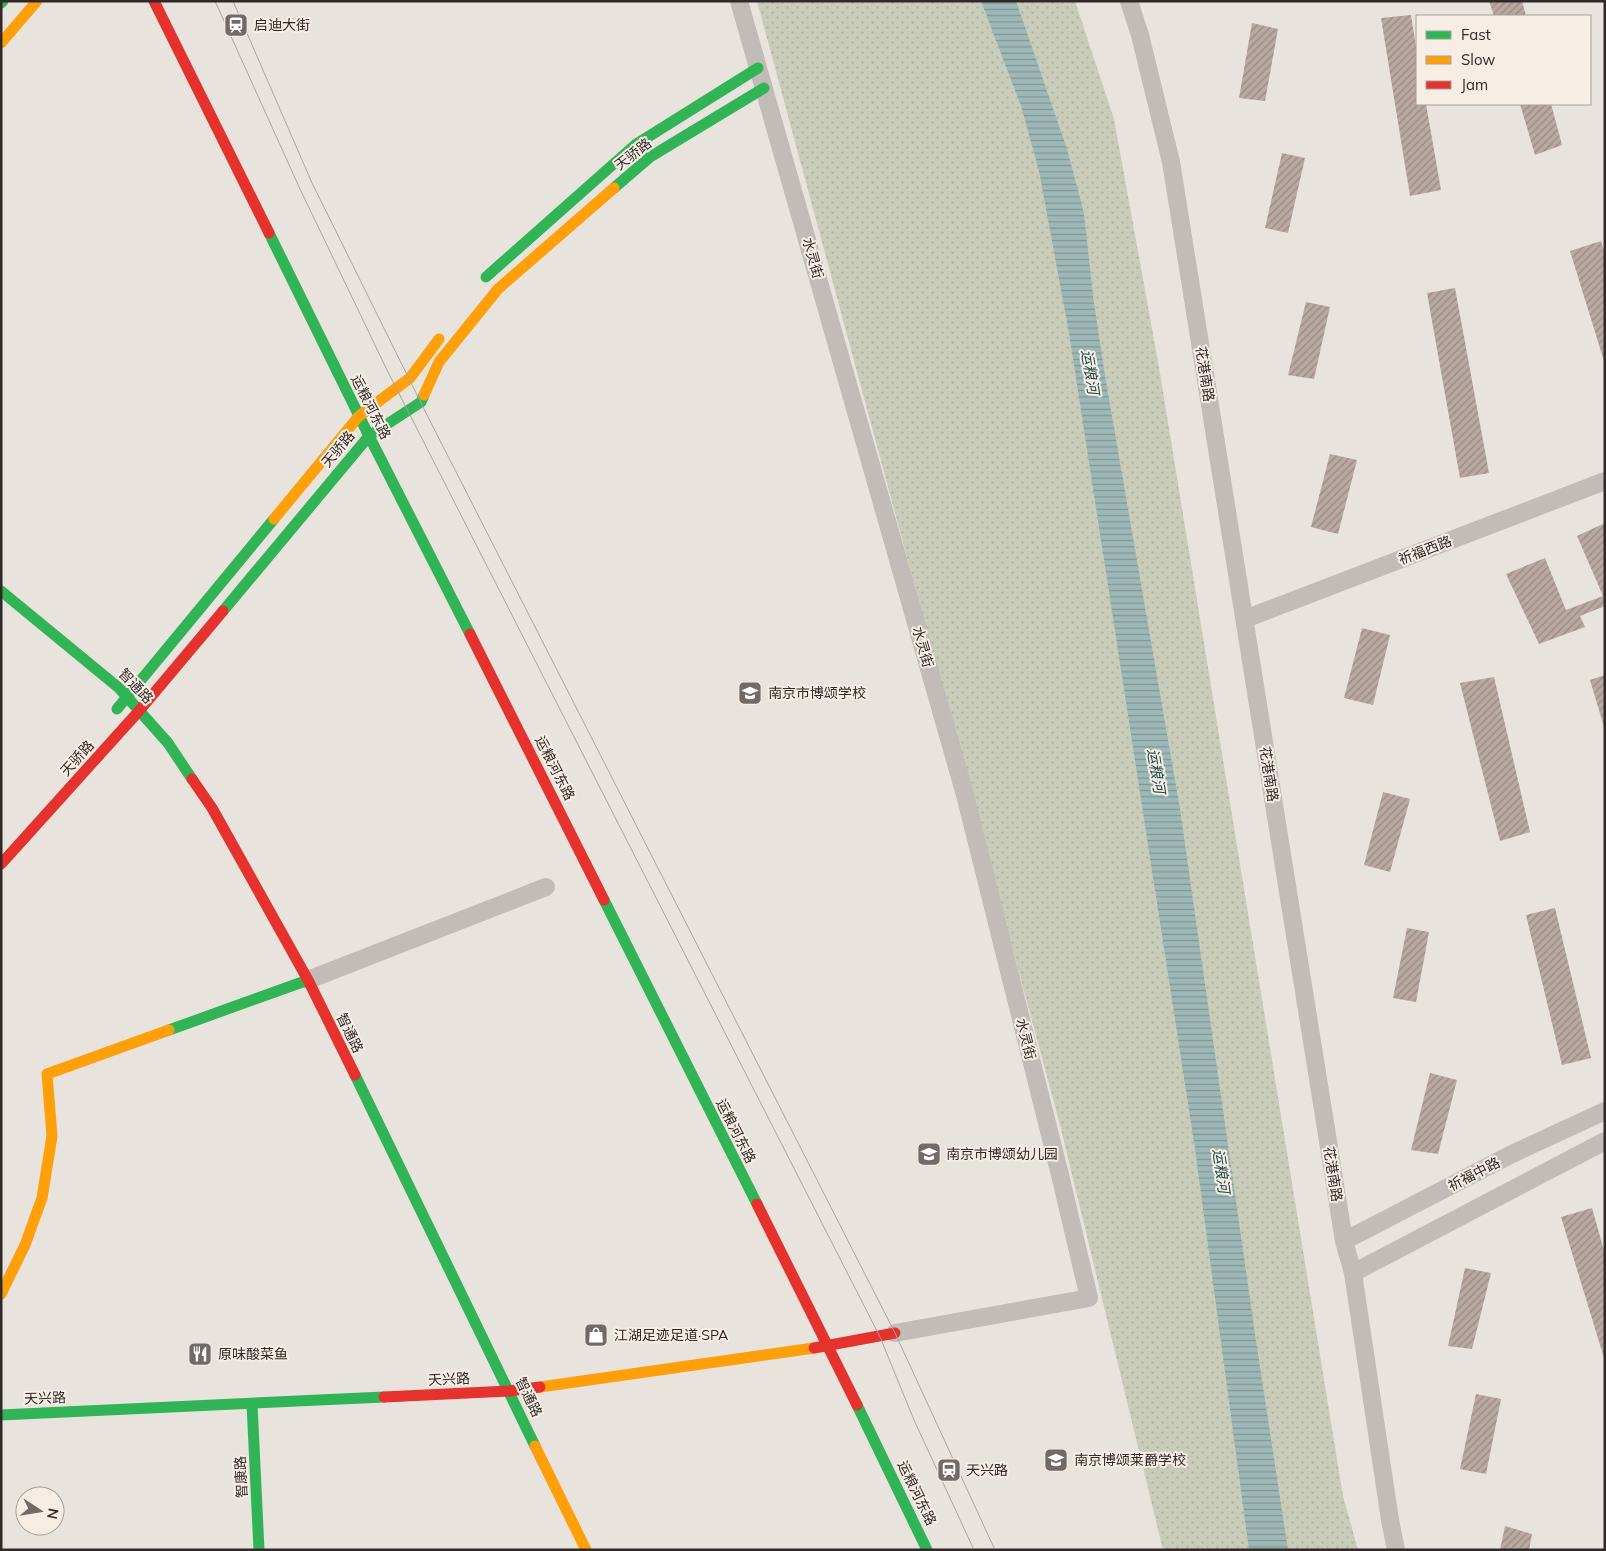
<svg xmlns="http://www.w3.org/2000/svg" width="1606" height="1551" font-family="Mulish,'Noto Sans SC',sans-serif">
  <style>
    .grass { fill: url(#grass-dots) }
    .water { fill: url(#water-rules) }
    .building { fill: url(#building-hatch) }
    .lines { fill: none; stroke-linecap: round; stroke-linejoin: round }
    .street { stroke: #c1bcb8; stroke-width: 18 }
    .fast { stroke: #30b455; stroke-width: 11 }
    .slow { stroke: #ff9f0a; stroke-width: 11 }
    .jam { stroke: #e5322d; stroke-width: 11 }
    .tram { stroke: #a9a5a2; stroke-width: 1 }
    .labels { text-anchor: middle; stroke-width: 4; stroke-linejoin: round; paint-order: stroke }
    .poi-label { font-size: 14px; fill: #312927; stroke: #f6ede5; text-anchor: start }
    .street-label { font-size: 14px; fill: #312927; stroke: #f6ede5 }
    .water-label { font-size: 15px; font-style: italic; fill: #224c4c; stroke: #f6ede5 }
  </style>
  <defs>
    <pattern id="grass-dots" width="8" height="8" patternUnits="userSpaceOnUse" patternTransform="scale(1.25)"><rect width="8" height="8" fill="#caccba"/><path d="M2 2h.1M6 6h.1" fill="none" stroke="#aeafa0" stroke-width="1.8" stroke-linecap="round"/></pattern>
    <pattern id="water-rules" width="6" height="5" patternUnits="userSpaceOnUse" patternTransform="scale(1.25)"><rect width="6" height="5" fill="#9db8b6"/><path d="M0 2.5h6" fill="none" stroke="#819694"/></pattern>
    <pattern id="building-hatch" width="6" height="6" patternUnits="userSpaceOnUse" patternTransform="scale(1.25)"><rect width="6" height="6" fill="#baa8a2"/><path d="M-1 1l2-2M0 6l6-6M5 7l2-2" fill="none" stroke="#988984"/></pattern>
  </defs>
  <rect width="100%" height="100%" fill="#e9e3de"/>
  <polygon class="grass" points="757,1 1075,1 1114,119 1160,373 1343,1496 1358,1550 1163,1550 1059,1121"/>
  <polygon class="water" points="981,1 1016,1 1067,149 1084,213 1093,296 1105,376 1180,809 1256,1341 1288,1550 1249,1550 1195,1149 1069,333 1039,171 1021,106"/>
  <g class="building">
    <polygon points="1489,1 1522,1 1526,16 1494,16"/>
    <polygon points="1411,15 1417,53 1417,104 1426,104 1441,190 1410,196 1381,18"/>
    <polygon points="1252,23 1278,29 1265,101 1239,98"/>
    <polygon points="1520,104 1551,104 1562,145 1535,155"/>
    <polygon points="1282,153 1305,158 1288,233 1265,228"/>
    <polygon points="1601,241 1605,255 1604,361 1570,251"/>
    <polygon points="1455,288 1489,473 1460,478 1427,293"/>
    <polygon points="1306,302 1330,307 1314,379 1288,375"/>
    <polygon points="1330,454 1357,460 1338,534 1311,527"/>
    <polygon points="1605,523 1605,606 1580,616 1585,627 1539,644 1506,574 1545,558 1566,610 1603,596 1577,536"/>
    <polygon points="1362,628 1390,635 1373,705 1344,698"/>
    <polygon points="1605,675 1605,727 1604,727 1590,680"/>
    <polygon points="1494,677 1530,832 1500,841 1460,683"/>
    <polygon points="1383,792 1410,799 1390,872 1364,865"/>
    <polygon points="1555,908 1591,1058 1562,1065 1526,915"/>
    <polygon points="1407,928 1429,932 1416,1002 1393,998"/>
    <polygon points="1430,1073 1457,1080 1438,1154 1411,1150"/>
    <polygon points="1592,1208 1605,1254 1604,1358 1561,1217"/>
    <polygon points="1465,1268 1491,1273 1472,1349 1448,1346"/>
    <polygon points="1476,1394 1501,1399 1486,1474 1460,1469"/>
    <polygon points="1505,1526 1532,1534 1529,1550 1500,1550"/>
  </g>
  <g class="lines">
    <g class="street">
      <polyline points="739,1 965,795 1061,1179 1089,1298 895,1333"/>
      <polyline points="1129,1 1140,35 1171,162 1344,1241 1353,1273 1390,1520 1396,1550"/>
      <polyline points="1245,619 1605,481"/>
      <polyline points="308,980 546,887"/>
      <polyline points="1344,1241 1512,1154 1605,1111"/>
      <polyline points="1353,1273 1605,1141"/>
    </g>
    <g class="fast">
      <polyline points="1,3 3,1"/>
      <polyline points="614,188 650,157 764,88"/>
      <polyline points="269,233 369,436 470,634"/>
      <polyline points="486,277 635,145 758,68"/>
      <polyline points="1,591 119,688 168,743 192,779"/>
      <polyline points="223,611 369,436 421,402 424,395"/>
      <polyline points="117,709 274,519"/>
      <polyline points="604,900 757,1204"/>
      <polyline points="169,1030 308,980"/>
      <polyline points="355,1075 535,1446"/>
      <polyline points="252,1404 259,1550"/>
      <polyline points="857,1405 927,1550"/>
      <polyline points="1,1415 384,1397"/>
    </g>
    <g class="slow">
      <polyline points="1,43 37,1"/>
      <polyline points="424,395 439,362 498,289 614,188"/>
      <polyline points="274,519 359,416 410,378 439,339"/>
      <polyline points="1,1294 25,1245 42,1198 52,1136 47,1074 169,1030"/>
      <polyline points="540,1387 814,1348"/>
      <polyline points="535,1446 586,1550"/>
    </g>
    <g class="jam">
      <polyline points="154,1 269,233"/>
      <polyline points="470,634 604,900"/>
      <polyline points="192,779 212,808 308,980 355,1075"/>
      <polyline points="1,864 139,711 223,611"/>
      <polyline points="757,1204 857,1405"/>
      <polyline points="814,1348 895,1333"/>
      <polyline points="384,1397 509,1391 540,1387"/>
    </g>
    <g class="tram">
      <polyline points="215,1 300,189 386,368 880,1337 914,1420 974,1550"/>
      <polyline points="233,1 312,183 426,413 895,1333 995,1550"/>
    </g>
  </g>
  <defs>
    <g id="station-square" transform="scale(1.25)"><rect x="-9" y="-9" width="18" height="18" rx="4" fill="#716a67" stroke="#f6ede5"/><path d="M-3-6H3Q5-6 5-4V2Q5 4 3 4L4.5 6H3L1.5 4h-3L-3 6H-4.5L-3 4Q-5 4-5 2V-4Q-5-6-3-6ZM-3.5-4v3h7v-3ZM-3.5 1v1.5H-2V1ZM2 1v1.5H3.5V1Z" fill="#fff"/></g>
    <g id="school-square" transform="scale(1.25)"><rect x="-9" y="-9" width="18" height="18" rx="4" fill="#716a67" stroke="#f6ede5"/><path d="M0-5L7-2L0 1L-7-2ZM-4 1L0 2.5L4 1V4Q0 6-4 4Z" fill="#fff"/></g>
    <g id="shop-square" transform="scale(1.25)"><rect x="-9" y="-9" width="18" height="18" rx="4" fill="#716a67" stroke="#f6ede5"/><path d="M-5-2.5h2.3a2.7 3.5 0 0 1 5.4 0H5L5.5 6h-11ZM-1.5-2.5h3a1.5 2.3 0 0 0-3 0Z" fill="#fff"/></g>
    <g id="restaurant-square" transform="scale(1.25)"><rect x="-9" y="-9" width="18" height="18" rx="4" fill="#716a67" stroke="#f6ede5"/><path d="M-5-6h1v4h1v-4h1v4h1v-4h1v5L-1.5 .5V6h-2V.5L-5-1ZM5-6V6H3V1.5H1.5Q1.5-4 5-6Z" fill="#fff"/></g>
  </defs>
  <g fill-rule="evenodd">
    <use href="#station-square" x="236" y="25"/>
    <use href="#school-square" x="750" y="693"/>
    <use href="#school-square" x="929" y="1154"/>
    <use href="#shop-square" x="596" y="1335"/>
    <use href="#restaurant-square" x="200" y="1354"/>
    <use href="#school-square" x="1056" y="1460"/>
    <use href="#station-square" x="949" y="1470"/>
  </g>
  <g class="labels">
    <g class="poi-label">
      <text x="254" y="30">启迪大街</text>
      <text x="768" y="698">南京市博颂学校</text>
      <text x="946" y="1159">南京市博颂幼儿园</text>
      <text x="614" y="1340">江湖足迹足道·SPA</text>
      <text x="218" y="1359">原味酸菜鱼</text>
      <text x="1074" y="1465">南京博颂莱爵学校</text>
      <text x="966" y="1475">天兴路</text>
    </g>
    <g class="street-label">
      <text transform="translate(633 154) rotate(-38)" y="5">天骄路</text>
      <text transform="translate(813 258) rotate(74)" y="5">水灵街</text>
      <text transform="translate(1205 374) rotate(81)" y="5">花港南路</text>
      <text transform="translate(371 407) rotate(63)" y="5">运粮河东路</text>
      <text transform="translate(338 449) rotate(-50)" y="5">天骄路</text>
      <text transform="translate(1425 550) rotate(-21)" y="5">祈福西路</text>
      <text transform="translate(923 647) rotate(74)" y="5">水灵街</text>
      <text transform="translate(136 686) rotate(46)" y="5">智通路</text>
      <text transform="translate(77 758) rotate(-48)" y="5">天骄路</text>
      <text transform="translate(555 768) rotate(63)" y="5">运粮河东路</text>
      <text transform="translate(1269 774) rotate(81)" y="5">花港南路</text>
      <text transform="translate(350 1033) rotate(64)" y="5">智通路</text>
      <text transform="translate(1026 1039) rotate(76)" y="5">水灵街</text>
      <text transform="translate(736 1131) rotate(63)" y="5">运粮河东路</text>
      <text transform="translate(1333 1174) rotate(81)" y="5">花港南路</text>
      <text transform="translate(1474 1174) rotate(-27)" y="5">祈福中路</text>
      <text transform="translate(449 1379) rotate(-3)" y="5">天兴路</text>
      <text transform="translate(529 1397) rotate(64)" y="5">智通路</text>
      <text transform="translate(45 1398) rotate(-2)" y="5">天兴路</text>
      <text transform="translate(241 1477) rotate(-93)" y="5">智康路</text>
      <text transform="translate(917 1493) rotate(64)" y="5">运粮河东路</text>
    </g>
    <g class="water-label">
      <text transform="translate(1090 372) rotate(81)" y="5">运粮河</text>
      <text transform="translate(1156 771) rotate(81)" y="5">运粮河</text>
      <text transform="translate(1221 1171) rotate(82)" y="5">运粮河</text>
    </g>
  </g>
  <rect width="1606" height="1551" fill="none" stroke="#312927" stroke-width="5"/>
  <rect x="1416" y="15" width="175" height="90" fill="#f6ede5" stroke="#a79f99"/>
  <rect x="1426" y="31" width="25" height="8" fill="#30b455" stroke="#a79f99"/>
  <text x="1461" y="40" font-size="15" fill="#312927">Fast</text>
  <rect x="1426" y="56" width="25" height="8" fill="#ff9f0a" stroke="#a79f99"/>
  <text x="1461" y="65" font-size="15" fill="#312927">Slow</text>
  <rect x="1426" y="81" width="25" height="8" fill="#e5322d" stroke="#a79f99"/>
  <text x="1461" y="90" font-size="15" fill="#312927">Jam</text>
  <g transform="translate(40 1511) rotate(102)"><circle r="24" fill="#f6ede5" stroke="#a79f99"/>
  <path d="M0-4L9 19L0 12L-9 19Z" fill="#716a67"/>
  <text y="-8" font-size="14" font-weight="bold" text-anchor="middle" fill="#312927">N</text>
  </g>
</svg>
